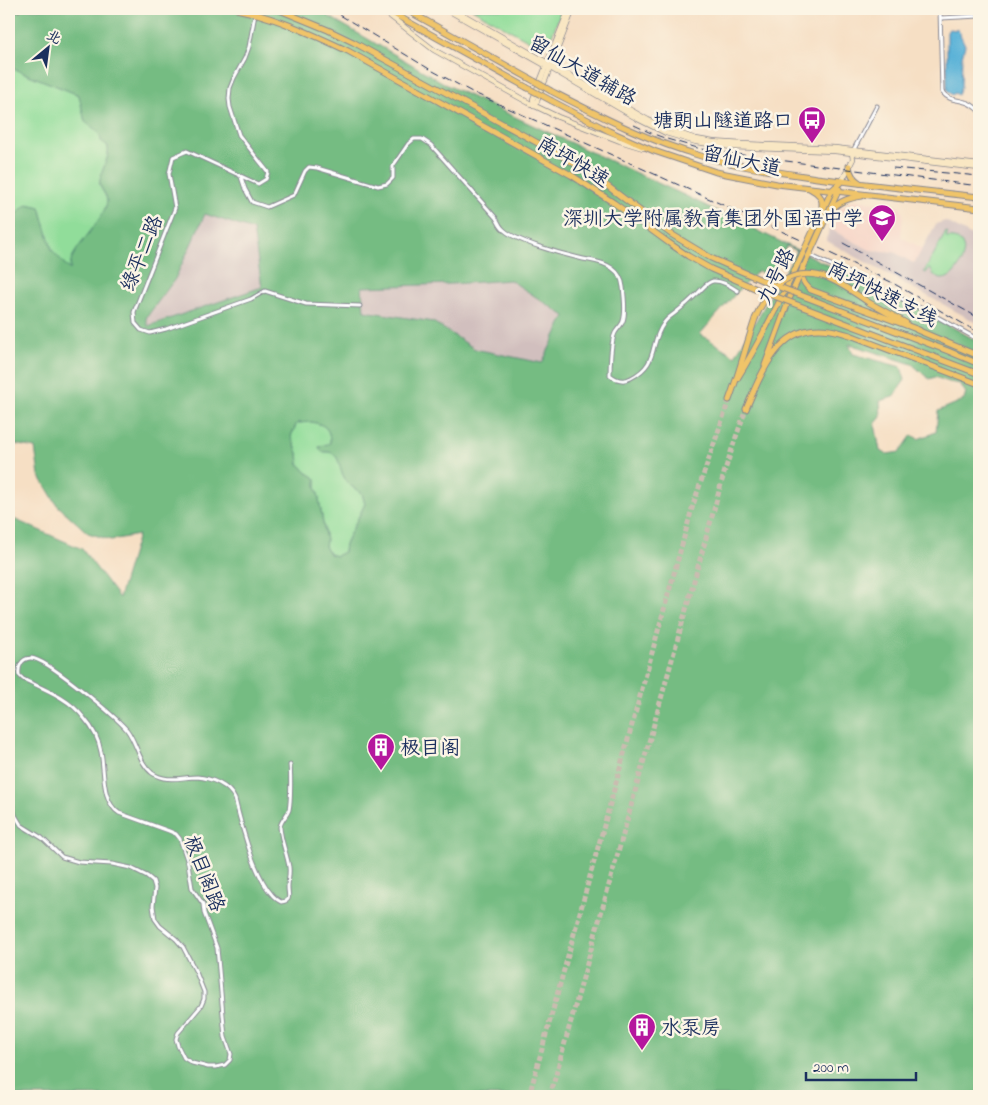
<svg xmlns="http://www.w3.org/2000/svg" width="988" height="1105" font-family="'Indie Flower','LXGW WenKai TC',sans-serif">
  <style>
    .built { fill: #f6d2c4 }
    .industrial { fill: #d1bfbe }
    .green { fill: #91dd9a; stroke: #56867c }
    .forest { fill: #74bc82; stroke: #487670; fill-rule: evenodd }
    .water { fill: #5bb3d8; stroke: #3b719b }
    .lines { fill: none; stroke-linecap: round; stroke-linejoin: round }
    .trunk-tunnel { stroke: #cabcb0; stroke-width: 5; stroke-dasharray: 5 2.5; stroke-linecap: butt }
    .minor-casing { stroke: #888791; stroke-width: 5 }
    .secondary-casing { stroke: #888791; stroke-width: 6 }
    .primary-casing { stroke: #888791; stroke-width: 7 }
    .trunk-casing { stroke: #888791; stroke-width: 7 }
    .minor { stroke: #fff; stroke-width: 3 }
    .secondary { stroke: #f9e7c3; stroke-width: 4.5 }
    .primary { stroke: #f0c469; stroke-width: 5 }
    .trunk { stroke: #f0c469; stroke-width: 5 }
    .rail { stroke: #1b2f5e; stroke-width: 1; stroke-dasharray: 8 4; stroke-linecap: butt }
    .primary-bridge-casing { stroke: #888791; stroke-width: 7; stroke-linecap: butt }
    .trunk-bridge-casing { stroke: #888791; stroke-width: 7; stroke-linecap: butt }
    .primary-bridge { stroke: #f0c469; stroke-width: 5 }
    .trunk-bridge { stroke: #f0c469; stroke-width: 5 }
    .labels { text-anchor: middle; stroke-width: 5; stroke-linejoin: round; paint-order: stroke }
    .street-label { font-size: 20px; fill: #1b2f5e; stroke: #fcf5e5 }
    .poi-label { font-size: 20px; fill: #1b2f5e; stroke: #fcf5e5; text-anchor: end }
  </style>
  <rect width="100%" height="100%" fill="#fcf5e5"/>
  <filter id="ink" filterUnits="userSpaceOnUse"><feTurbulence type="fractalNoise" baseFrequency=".02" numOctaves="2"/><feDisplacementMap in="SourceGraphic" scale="10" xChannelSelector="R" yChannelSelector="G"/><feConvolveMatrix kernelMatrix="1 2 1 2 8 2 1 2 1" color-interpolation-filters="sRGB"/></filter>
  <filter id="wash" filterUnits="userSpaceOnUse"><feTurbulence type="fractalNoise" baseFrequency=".0096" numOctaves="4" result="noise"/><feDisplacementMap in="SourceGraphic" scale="20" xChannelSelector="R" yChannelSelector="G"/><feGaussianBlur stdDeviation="1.12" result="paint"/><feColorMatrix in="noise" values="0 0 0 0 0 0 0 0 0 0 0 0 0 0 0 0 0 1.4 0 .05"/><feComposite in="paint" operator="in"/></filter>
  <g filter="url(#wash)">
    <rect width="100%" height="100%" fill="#f6dfc4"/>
    <polygon class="built" points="855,200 900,206 903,214 901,237 930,253 912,263 894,252 870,250 830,229 839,209"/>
    <g class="industrial">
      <polygon points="205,214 254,230 262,287 148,327 146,318 175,279"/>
      <polygon points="945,221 979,240 979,324 827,241 826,239 830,229 870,250 894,252 913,263 915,262 936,224"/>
      <polygon points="510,280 565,316 543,363 475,349 433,322 364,311 362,287 451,284"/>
    </g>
    <g class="green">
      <polygon points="472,9 562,9 549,43 542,48"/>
      <path d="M 9,67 L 79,95 L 85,121 C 95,128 111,141 108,155 C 106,163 101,172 100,181 C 98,188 107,194 107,202 C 106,210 99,219 95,226 C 86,241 78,256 70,270 L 52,250 L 40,207 L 27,204 L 9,221 Z"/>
      <path d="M 946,232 L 948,233 L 946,238 C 987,233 946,306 930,268 L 926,273 L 924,272 Z"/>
      <path d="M 312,422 C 325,425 330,428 330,443 L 319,447 L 322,452 C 341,450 337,464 344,477 C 348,484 354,489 362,493 L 365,504 L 345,544 L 344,552 L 336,556 L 329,554 L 325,546 L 326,541 L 318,493 L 316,487 L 316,480 L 314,477 L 306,472 L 299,464 L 298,453 L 291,436 L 297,423 Z"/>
    </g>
    <path class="forest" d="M 9,9 L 316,9 L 449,86 L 474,98 L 688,197 L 779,241 L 929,314 L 979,342 L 979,1096 L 9,1096 L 9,517 L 82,549 L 119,598 L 138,535 L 111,540 L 88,533 L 57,505 L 39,475 L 35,448 L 9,443 L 9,221 L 27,204 L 40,207 L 52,250 L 70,270 C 70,266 71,262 72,258 C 78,244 106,216 107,201 C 107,193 98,188 100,180 C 102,168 110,158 108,146 L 101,141 C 101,132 92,127 85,122 L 79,95 L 9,67 ZM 205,214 L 253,230 L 262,287 L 148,326 L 146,318 L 175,279 ZM 787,246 L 797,251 L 735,356 L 700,334 L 738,291 L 758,271 L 769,276 ZM 510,280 L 565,316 L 542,363 L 475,349 L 433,322 L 364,311 L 362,287 L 451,284 ZM 849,344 L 912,364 L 929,379 L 935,377 L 949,382 L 960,384 L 966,393 L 964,400 L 938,411 L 936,432 L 918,439 L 912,435 L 900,452 L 887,454 L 880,451 L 875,424 L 881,417 L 880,401 L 893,397 L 905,380 L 901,367 L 853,354 ZM 312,422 C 325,425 330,428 330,443 L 319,447 L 322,452 C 341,450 337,464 344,477 C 348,485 355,489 362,493 L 365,504 L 345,544 L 344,552 L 336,556 L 329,554 L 325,546 L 326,541 L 318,493 L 316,487 L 316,480 L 314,477 L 306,472 L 299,464 L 298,453 L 291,436 L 297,423 Z"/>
    <polygon class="water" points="949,29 958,30 965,45 962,57 961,87 958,95 955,93 952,95 947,90 947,32"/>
  </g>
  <g filter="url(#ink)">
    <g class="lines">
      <g class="trunk-tunnel">
        <polyline points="529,1096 693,505 729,400"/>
        <polyline points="550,1096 725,470 736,437 746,409"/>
      </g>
      <g class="minor-casing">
        <g id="minor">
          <polyline points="256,9 249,47 245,58 234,78 230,88 229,99 230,107 239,135 268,172 266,179 258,184 187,151 173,157 169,174 175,208 134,312 135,323 141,330 150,333 166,329 251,299 265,291 306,304 360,306"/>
          <path d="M 940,9 L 942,92 C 950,101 955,99 965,102 C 970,103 975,107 979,111"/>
          <polyline points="941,18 979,16"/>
          <polyline points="853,151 877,106"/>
          <path d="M 241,177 L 245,189 L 252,202 L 267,207 L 294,195 L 305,171 L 309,167 L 317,168 L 378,186 L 387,184 L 393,178 L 393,166 L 408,144 L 414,139 L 422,139 L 431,145 L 496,218 C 498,221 499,225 502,228 C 513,241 562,254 579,258 C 591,261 602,261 612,268 C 619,273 622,278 623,287 C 624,295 626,313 623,321 C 622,325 617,329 615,333 C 611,341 610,366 610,375 C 616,380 624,382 631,378 C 660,363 648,345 664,323 C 666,319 671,316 675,313 C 683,307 691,300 698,293 C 703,288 707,282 713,281 C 722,280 731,286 738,291"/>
          <polyline points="809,255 864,280 930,313 979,340"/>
          <path d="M 9,792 L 15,815 L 21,825 L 42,838 L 62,857 L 79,862 L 112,864 L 131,868 L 147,876 L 153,881 L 155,888 L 153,906 L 155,919 L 160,926 L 176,939 L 183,947 L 196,972 L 204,992 L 204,999 L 201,1006 L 178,1033 L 176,1039 L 178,1046 L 184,1058 L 192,1063 L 208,1067 L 216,1067 L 225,1065 L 230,1060 L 231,1054 L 225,1037 L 217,948 L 204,913 L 203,904 L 192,888 L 188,863 L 180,839 L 176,834 L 169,831 L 119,813 C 101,801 105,771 101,752 C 99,740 92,727 84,718 C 69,698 44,689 23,679 L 19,675 C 18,667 21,659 30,658 C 44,656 116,717 127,730 C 137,743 139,763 152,773 C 166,783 182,777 197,777 C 211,778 229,785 235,799 C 241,824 257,890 281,902 C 292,901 288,896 288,887 C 288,881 290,874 289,867 C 287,854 281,841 280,827 C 281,820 287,816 289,810 C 291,801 291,774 290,765"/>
        </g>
      </g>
      <g class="secondary-casing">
        <g id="secondary">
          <polyline points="381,9 434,50 531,104 558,117 620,141 643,148"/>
          <polyline points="446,9 559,73 638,119 666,133 696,142 732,147 835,151 979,168"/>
          <polyline points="453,9 648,120 681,134 696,139 713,142 742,144 835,148 979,165"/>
          <polyline points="534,106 537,101 573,9"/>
          <polyline points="534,106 533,99 569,9"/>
          <polyline points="842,181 853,159 852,153"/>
        </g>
      </g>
      <g class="primary-casing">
        <g id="primary">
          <polyline points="385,9 526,87"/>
          <polyline points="405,9 534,81"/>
          <path d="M 551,91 C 600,116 648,141 701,156 C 739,167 778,172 817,178 C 871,185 925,191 979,197"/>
          <polyline points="552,101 609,131 654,151 716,172 777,184 979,208"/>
          <path d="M 849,166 C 850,174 853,179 860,183"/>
          <path d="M 811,189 C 819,193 823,198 822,207"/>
          <path d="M 830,211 C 839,201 849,198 862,196"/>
          <polyline points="765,365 790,297 839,189"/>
          <path d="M 737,379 C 773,320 803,253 832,190 L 842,181"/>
        </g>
      </g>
      <g class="trunk-casing">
        <g id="trunk">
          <polyline points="9,11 18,9"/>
          <path d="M 803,266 C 801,277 802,283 811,290 L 919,330"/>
          <polyline points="868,302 906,323"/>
          <polyline points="917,330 979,356"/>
          <path d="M 729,400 C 739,373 746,346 755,319"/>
          <path d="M 746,409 C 758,381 774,336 809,330 C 823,327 837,331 850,335 L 979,384"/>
        </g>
      </g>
      <use href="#minor" class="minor"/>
      <use href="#secondary" class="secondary"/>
      <use href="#primary" class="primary"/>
      <use href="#trunk" class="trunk"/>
      <g class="rail">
        <polyline points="330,9 431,70 472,92 801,240"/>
        <polyline points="634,125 651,133 667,139 701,149 763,158 979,186"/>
        <polyline points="893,168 979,176"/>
        <polyline points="843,243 979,318"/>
        <polyline points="819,248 891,282 979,333"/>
      </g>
      <g class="primary-bridge-casing">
        <g id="primary-bridge">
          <polyline points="534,81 551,91"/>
          <polyline points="526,87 552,101"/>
        </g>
      </g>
      <g class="trunk-bridge-casing">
        <g id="trunk-bridge">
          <path d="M 236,9 C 275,17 312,34 348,51 L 571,175 L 614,203 L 669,243 L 688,256 L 711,269 L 766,293 L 979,374"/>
          <polyline points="277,9 328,30 353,42 567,159 602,182 671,234 711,258 766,282 948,351 979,364"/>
          <path d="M 755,319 C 768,287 791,265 828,278 C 842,284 855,293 868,302"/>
        </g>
      </g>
      <use href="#primary-bridge" class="primary-bridge"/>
      <use href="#trunk-bridge" class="trunk-bridge"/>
    </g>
  </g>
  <defs>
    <g id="bus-pin" transform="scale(1.4375)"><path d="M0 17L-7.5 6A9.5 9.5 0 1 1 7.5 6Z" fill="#b5179e" stroke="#fcf5e5"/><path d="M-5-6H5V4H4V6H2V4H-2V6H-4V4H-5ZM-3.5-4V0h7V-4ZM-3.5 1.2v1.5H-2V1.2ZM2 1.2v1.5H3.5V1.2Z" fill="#fff"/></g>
    <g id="school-pin" transform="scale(1.4375)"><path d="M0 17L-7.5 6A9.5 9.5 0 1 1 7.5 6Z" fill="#b5179e" stroke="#fcf5e5"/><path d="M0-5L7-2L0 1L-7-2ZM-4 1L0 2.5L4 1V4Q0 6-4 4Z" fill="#fff"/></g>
    <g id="building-pin" transform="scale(1.4375)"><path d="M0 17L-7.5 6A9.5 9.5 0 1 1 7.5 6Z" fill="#b5179e" stroke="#fcf5e5"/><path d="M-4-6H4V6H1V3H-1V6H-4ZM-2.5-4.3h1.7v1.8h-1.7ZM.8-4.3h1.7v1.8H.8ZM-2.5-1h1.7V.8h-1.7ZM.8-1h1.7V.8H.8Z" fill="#fff"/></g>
  </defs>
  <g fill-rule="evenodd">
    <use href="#bus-pin" x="812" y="120"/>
    <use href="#school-pin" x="882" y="218"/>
    <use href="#building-pin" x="381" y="747"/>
    <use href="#building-pin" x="642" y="1027"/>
  </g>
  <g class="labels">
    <g class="street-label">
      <text transform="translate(583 70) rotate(30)" y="7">留仙大道辅路</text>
      <text transform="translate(742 160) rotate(12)" y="7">留仙大道</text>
      <text transform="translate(574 161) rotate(31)" y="7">南坪快速</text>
      <text transform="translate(141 253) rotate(-68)" y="7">绿平二路</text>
      <text transform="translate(775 276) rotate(-64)" y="7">九号路</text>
      <text transform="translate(883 293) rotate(27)" y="7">南坪快速支线</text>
      <text transform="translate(205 873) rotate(69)" y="7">极目阁路</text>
    </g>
    <g class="poi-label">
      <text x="793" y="127">塘朗山隧道路口</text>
      <text x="863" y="225">深圳大学附属教育集团外国语中学</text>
      <text x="400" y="754" text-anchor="start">极目阁</text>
      <text x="661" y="1034" text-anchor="start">水泵房</text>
    </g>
  </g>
  <rect width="988" height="1105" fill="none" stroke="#fcf5e5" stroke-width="30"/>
  <g transform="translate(48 48) rotate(29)" stroke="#fcf5e5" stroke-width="4" paint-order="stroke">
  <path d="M0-4L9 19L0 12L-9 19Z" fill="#1b2f5e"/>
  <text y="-8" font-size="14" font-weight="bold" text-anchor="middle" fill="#1b2f5e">北</text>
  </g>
  <path d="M806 1072v8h110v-8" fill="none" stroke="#1b2f5e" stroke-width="2.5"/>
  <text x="813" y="1072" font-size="15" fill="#1b2f5e" stroke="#fcf5e5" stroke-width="4" paint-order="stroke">200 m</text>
</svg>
